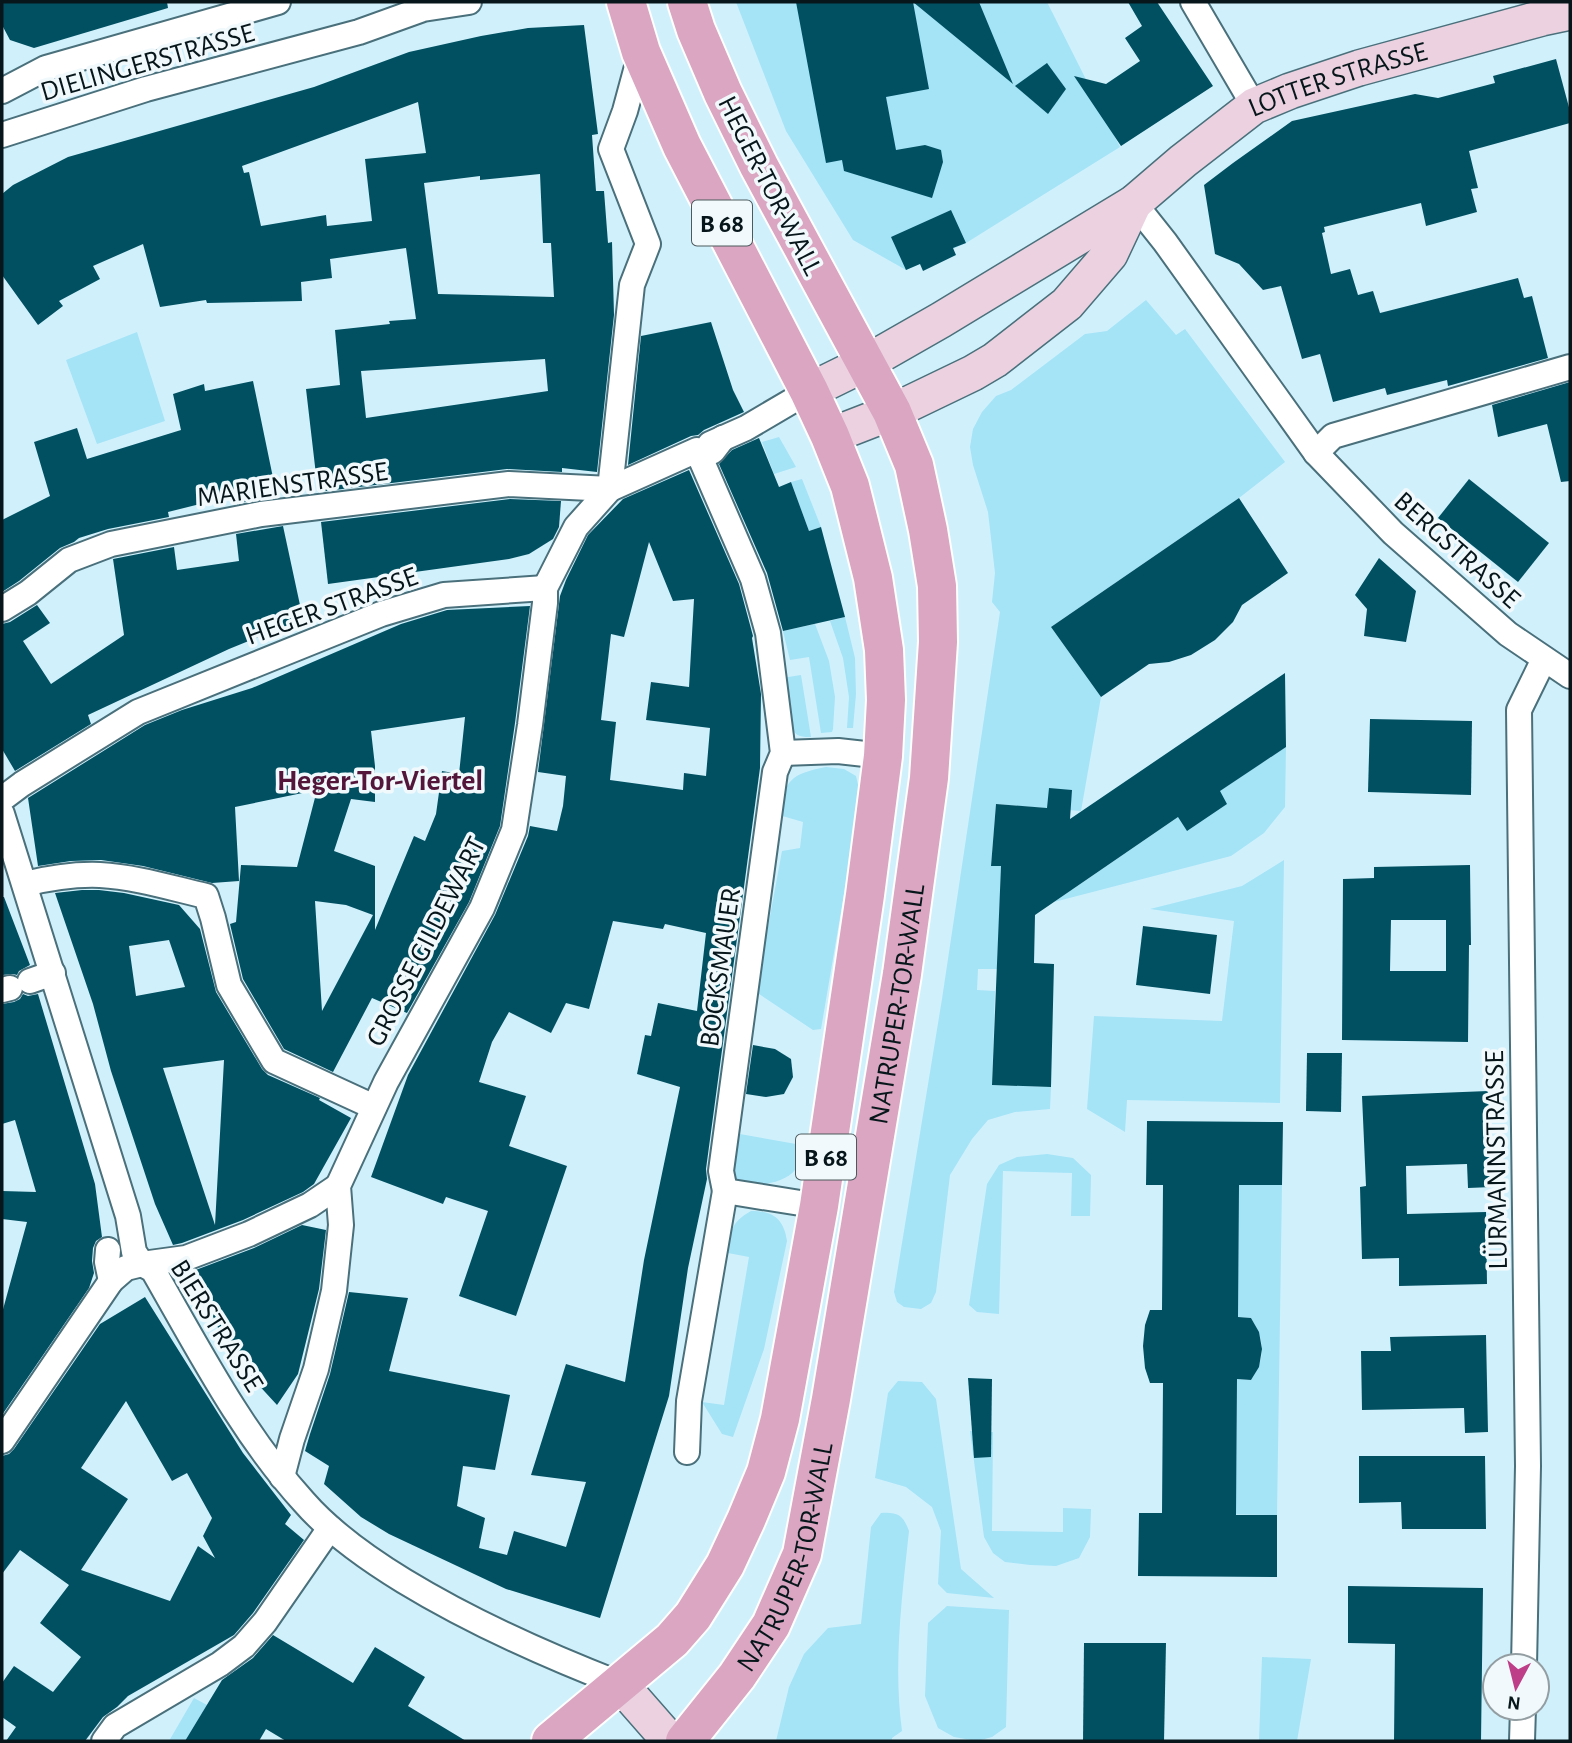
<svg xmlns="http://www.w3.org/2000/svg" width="1572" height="1743" font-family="'Alegreya Sans',sans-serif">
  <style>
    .green { fill: #a5e3f7 }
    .building { fill: #005062; fill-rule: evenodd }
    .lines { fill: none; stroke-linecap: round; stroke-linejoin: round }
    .street-casing { stroke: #4a707c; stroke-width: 28 }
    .secondary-casing { stroke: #4a707c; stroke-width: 38 }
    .primary-casing { stroke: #fff; stroke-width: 42 }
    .street { stroke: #fff; stroke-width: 24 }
    .secondary { stroke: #ecd2e0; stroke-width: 35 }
    .primary { stroke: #daa6c1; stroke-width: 38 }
    .labels { text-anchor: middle; stroke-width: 7; stroke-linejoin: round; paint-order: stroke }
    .shield { fill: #f1f9fc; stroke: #4c5a5e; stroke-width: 2 }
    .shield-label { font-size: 26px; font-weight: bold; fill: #06161a }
    .street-label { font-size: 28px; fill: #06161a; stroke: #f1f9fc }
    .neighbourhood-label { font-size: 30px; font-weight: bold; fill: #53163a; stroke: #f1f9fc }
  </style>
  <rect width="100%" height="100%" fill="#d0f1fc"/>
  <g class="green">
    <polygon points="736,2 1047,2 1120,147 966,243 906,270 853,240 786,131"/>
    <polygon points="1146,300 1176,335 1185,329 1285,462 1239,498 1051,627 1101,697 1081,811 996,804 991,865 1001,866 998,969 978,969 977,990 995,991 992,1085 1051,1087 1050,1109 1015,1112 988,1120 972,1139 950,1175 936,1292 931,1303 921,1309 904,1307 897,1302 894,1292 942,999 1000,612 992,602 995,573 988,512 973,465 970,447 973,429 982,412 996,396 1011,390 1085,334 1107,331"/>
    <polygon points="137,332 165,421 97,444 66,360"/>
    <polygon points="779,437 796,467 774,474 762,442"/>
    <polygon points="802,479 821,527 809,531 791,482"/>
    <polygon points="845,617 855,658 856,694 853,728 847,728 849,697 843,658 830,621"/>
    <polygon points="815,624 829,661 835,697 833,729 832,732 821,733 809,657 790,660 783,631"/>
    <path d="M 801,675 L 811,737 C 808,737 803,737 800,736 C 785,731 784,692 782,678 Z"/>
    <polygon points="1286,747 1285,807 1264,833 1231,856 1054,902 1178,817"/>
    <path d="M 826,767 L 844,769 L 856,776 L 859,789 L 851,853 L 821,1029 L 813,1030 L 756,992 L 782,851 L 800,848 L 803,822 L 779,815 C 785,779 791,774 826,767 Z"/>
    <polygon points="1284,860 1280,1103 1127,1100 1125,1132 1087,1109 1094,1016 1222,1021 1234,921 1150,909 1242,886"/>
    <path d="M 734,1133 L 796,1144 L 801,1148 C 800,1156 799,1163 795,1170 C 785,1183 750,1190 736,1181 C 735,1180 730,1174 729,1172 Z"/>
    <polygon points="1047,1154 1073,1158 1091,1175 1090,1216 1071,1216 1072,1173 1003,1171 999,1314 977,1312 969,1305 987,1184 999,1165 1017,1157"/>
    <path d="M 1207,1185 L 1282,1185 L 1277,1515 L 1205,1514 L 1236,1484 L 1237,1379 L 1251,1380 C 1266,1357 1265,1341 1251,1318 L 1238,1317 Z"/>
    <path d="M 751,1211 C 773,1211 784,1219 787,1241 L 764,1349 L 733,1437 L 722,1434 L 702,1402 L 724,1405 L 749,1257 L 728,1253 C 731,1231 730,1223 751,1211 Z"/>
    <polygon points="898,1381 922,1382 936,1399 961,1569 994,1598 947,1593 938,1584 941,1531 932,1507 906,1487 875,1478 888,1393"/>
    <polygon points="970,1431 993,1432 992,1531 1063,1532 1063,1508 1091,1509 1090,1537 1079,1558 1056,1566 1030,1565 1005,1562 993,1553 984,1537"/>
    <path d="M 881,1513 C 898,1512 903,1515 909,1531 C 902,1597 893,1665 902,1731 L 892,1738 L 892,1741 L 776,1741 L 789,1687 L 804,1654 L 828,1628 L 861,1624 L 871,1527 Z"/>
    <polygon points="947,1606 1009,1610 1006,1727 992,1737 977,1741 954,1737 938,1728 925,1696 928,1623"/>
    <polygon points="1262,1657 1311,1659 1297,1741 1259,1741"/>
    <polygon points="194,1698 207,1705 185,1741 169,1741"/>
  </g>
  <g class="building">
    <polygon points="2,2 167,2 168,8 34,48 10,40 2,25"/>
    <polygon points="796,2 979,2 1013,84 913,2 929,89 886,97 896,150 925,145 941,150 943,162 932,198 844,171 842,160 826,163"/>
    <polygon points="1128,2 1157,2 1213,86 1121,146 1074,76 1106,84 1140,61 1125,38 1142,26"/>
    <path d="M 584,25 L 598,134 L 592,135 L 596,191 L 604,191 L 608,243 L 612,242 L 614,315 L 597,472 L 562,468 L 562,472 L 507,469 L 318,492 L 306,389 L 340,385 L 335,330 L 390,324 L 389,321 L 416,319 L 406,248 L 330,259 L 332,278 L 301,282 L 302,301 L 207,303 L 206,300 L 160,307 L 143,244 L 93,266 L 100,279 L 59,301 L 63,306 L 38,325 L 2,275 L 2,194 L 13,185 L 68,157 L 314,87 L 409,52 L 481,36 L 528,28 ZM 418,102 L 426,153 L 365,159 L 372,221 L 327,226 L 326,215 L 261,226 L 249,172 L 244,173 L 242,166 ZM 540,174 L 543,243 L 551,243 L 554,297 L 438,294 L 424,183 L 480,176 L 480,180 ZM 545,359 L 548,391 L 366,418 L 361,371 Z"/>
    <polygon points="1556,59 1570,111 1570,123 1469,151 1478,188 1471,189 1477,212 1426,226 1421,203 1324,227 1325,232 1322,233 1331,274 1350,269 1358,295 1373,291 1380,313 1518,278 1524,298 1532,296 1548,358 1448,386 1447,380 1387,395 1385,388 1333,402 1320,354 1302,359 1281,286 1263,290 1239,264 1215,254 1204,185 1233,163 1292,121 1415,94 1438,98 1495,83 1493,76"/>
    <polygon points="1047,63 1066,89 1048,114 1015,86"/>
    <polygon points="951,210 966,243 953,248 956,255 923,271 920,264 906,270 891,237"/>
    <polygon points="711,322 733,390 744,412 704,430 698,435 691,436 628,465 641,336"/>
    <polygon points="253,381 277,497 233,504 232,496 168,512 169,517 108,529 79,538 74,542 60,548 19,581 2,592 2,520 50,496 34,442 77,428 87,459 181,430 173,394 204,384 205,391"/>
    <polygon points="1570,382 1570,481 1561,482 1547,424 1498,437 1492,405"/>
    <polygon points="759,438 779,487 791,482 809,531 821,527 845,617 783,631 767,573 719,464 732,450"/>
    <path d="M 689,470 L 739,584 L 753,636 L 752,638 L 761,694 L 760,768 L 706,1169 L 707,1179 L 688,1268 L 669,1396 L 600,1618 L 506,1589 L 389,1534 L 361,1517 L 324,1484 L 329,1466 L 305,1451 L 310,1434 L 330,1374 L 349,1292 L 408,1298 L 389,1371 L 510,1395 L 495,1470 L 463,1466 L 457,1506 L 485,1518 L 479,1548 L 507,1555 L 514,1531 L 566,1547 L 586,1482 L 531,1475 L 566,1364 L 625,1382 L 644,1260 L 680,1087 L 637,1074 L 645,1035 L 651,1036 L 658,1003 L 697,1011 L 706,933 L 665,924 L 663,929 L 613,921 L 589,1009 L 566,1003 L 551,1033 L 509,1012 L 492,1042 L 479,1082 L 526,1096 L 509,1146 L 567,1166 L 516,1316 L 459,1296 L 488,1211 L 446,1197 L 443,1204 L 371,1177 L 408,1075 L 495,915 L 528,836 L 530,826 L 557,831 L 563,806 L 566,776 L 538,772 L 560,596 L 566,580 L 588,535 L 623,499 ZM 649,542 L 673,601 L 694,599 L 689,687 L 651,682 L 646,720 L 710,728 L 706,776 L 684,773 L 683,790 L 610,780 L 616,722 L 601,720 L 611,634 L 624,637 Z"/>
    <polygon points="1469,479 1549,543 1518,582 1438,518"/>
    <polygon points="1239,498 1288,573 1242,605 1233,622 1215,640 1191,655 1169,662 1149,664 1101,697 1051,627"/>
    <polygon points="510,499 561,501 559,527 553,539 529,554 509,559 328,584 321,522"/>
    <polygon points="283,526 303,619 229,649 88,715 91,724 15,771 2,749 2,624 10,622 37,605 50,623 23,641 51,684 124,635 113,559 174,547 177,570 239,561 236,534"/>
    <polygon points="1379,558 1416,591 1406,642 1364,636 1367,609 1355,595"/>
    <path d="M 530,606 L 515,723 L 500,826 L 469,902 L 407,1013 L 372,998 L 333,1072 L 284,1049 L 243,979 L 230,924 L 236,922 L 241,865 L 297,867 L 317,790 L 235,807 L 239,881 L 212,883 L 143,866 L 101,860 L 71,861 L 38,866 L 28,798 L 145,725 L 182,710 L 252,688 L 401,624 L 447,610 ZM 465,717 L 459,774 L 442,771 L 436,814 L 425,841 L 414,836 L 375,930 L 375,866 L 334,851 L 351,799 L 375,802 L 375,766 L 371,731 ZM 315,901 L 346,905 L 373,915 L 322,1011 Z"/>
    <polygon points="1285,673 1286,747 1220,791 1227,804 1187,831 1178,817 1035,915 1034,963 1054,964 1051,1087 992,1085 1001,866 991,866 996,804 1047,808 1049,788 1072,790 1070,819"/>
    <polygon points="1370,719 1472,721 1471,795 1368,792"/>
    <path d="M 1470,865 L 1471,945 L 1469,945 L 1468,1042 L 1342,1040 L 1343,879 L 1374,878 L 1374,867 ZM 1391,920 L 1446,920 L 1446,971 L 1390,971 Z"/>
    <path d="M 82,890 L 99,890 L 124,893 L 179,905 L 200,929 L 216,992 L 262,1069 L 268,1075 L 320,1098 L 319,1100 L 351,1118 L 314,1184 L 303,1192 L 243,1220 L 182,1243 L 173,1245 L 155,1204 L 111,1071 L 93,1004 L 55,893 ZM 169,940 L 185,987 L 136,996 L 129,946 ZM 224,1060 L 215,1225 L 163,1068 Z"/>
    <polygon points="2,897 4,897 30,965 19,971 17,975 13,974 2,975"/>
    <polygon points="1143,926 1217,935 1210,994 1136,985"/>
    <polygon points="23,994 28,996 38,994 95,1184 102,1237 96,1241 93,1248 92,1261 94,1273 89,1288 2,1415 2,1313 27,1222 2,1219 2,1191 36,1192 15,1120 2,1124 2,1004 14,1002 20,999"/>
    <polygon points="753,1045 775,1049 791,1059 793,1077 784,1094 766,1097 746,1094"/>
    <polygon points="1307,1053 1342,1053 1341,1112 1306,1111"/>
    <polygon points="1488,1091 1492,1187 1468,1188 1467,1164 1406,1166 1407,1214 1486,1212 1487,1284 1399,1286 1399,1258 1362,1259 1360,1187 1366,1186 1362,1096"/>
    <polygon points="1147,1121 1283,1122 1282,1185 1239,1185 1238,1317 1251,1318 1259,1332 1262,1349 1259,1367 1251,1380 1237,1379 1236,1515 1277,1515 1277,1577 1138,1576 1139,1513 1162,1513 1163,1383 1150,1383 1145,1368 1143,1346 1145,1325 1150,1310 1162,1310 1163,1185 1146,1185"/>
    <polygon points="302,1225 326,1230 319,1289 298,1374 277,1405 241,1366 222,1337 193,1271 254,1248"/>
    <path d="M 145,1297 L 243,1453 L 291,1515 L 285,1524 L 304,1540 L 253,1613 L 234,1635 L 128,1696 L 117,1707 L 103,1717 L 85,1741 L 6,1741 L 16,1727 L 2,1717 L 2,1683 L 14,1666 L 53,1692 L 81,1657 L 40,1623 L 69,1585 L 20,1550 L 2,1574 L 2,1456 L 9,1454 L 14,1449 L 100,1324 ZM 126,1401 L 172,1481 L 187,1473 L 212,1518 L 203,1536 L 215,1558 L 198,1546 L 170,1601 L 81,1570 L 128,1499 L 81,1468 Z"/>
    <polygon points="1486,1335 1488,1432 1465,1433 1464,1408 1362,1410 1361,1351 1391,1351 1390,1337"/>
    <polygon points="968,1378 992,1379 991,1457 974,1458"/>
    <polygon points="1359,1456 1485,1456 1486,1529 1402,1529 1401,1502 1359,1503"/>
    <polygon points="1348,1586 1483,1588 1481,1741 1394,1741 1395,1644 1348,1643"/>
    <polygon points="273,1635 353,1683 375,1647 425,1677 408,1706 466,1741 286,1741 266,1729 259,1741 185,1741 222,1680 253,1658"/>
    <polygon points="1084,1643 1166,1643 1164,1741 1083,1741"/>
  </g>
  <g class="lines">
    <g class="street-casing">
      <g id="street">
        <polyline points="1193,2 1254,106"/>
        <polyline points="2,91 46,68 278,2"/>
        <polyline points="2,135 146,89 359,32 423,9 469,2"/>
        <polyline points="1134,203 1165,242 1316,453 1393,533 1508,634 1570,676"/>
        <polyline points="710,444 746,428 809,391"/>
        <polyline points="1316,453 1333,436 1570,367"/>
        <polyline points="700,457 753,579 768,633 783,753 775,772 721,1171 725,1191"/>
        <polyline points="610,489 632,285 648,244 611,149 625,111 641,52"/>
        <polyline points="2,609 28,593 69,560 111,544 261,514 509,484 610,489"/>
        <polyline points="783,753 838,751 883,756"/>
        <polyline points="2,799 22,784 138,712 381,614 444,595 545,588"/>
        <path d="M 2,814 L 128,1216 L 134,1252 L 142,1264 L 153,1270 C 199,1350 242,1434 304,1502 C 332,1534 368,1559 404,1581 C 473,1623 545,1655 620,1684"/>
        <path d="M 25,884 C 49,878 75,874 100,875 C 136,877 171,888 206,896 L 213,918 L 229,985 L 274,1061 L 374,1107"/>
        <polyline points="30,981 53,973"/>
        <polyline points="2,990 10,988"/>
        <polyline points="108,1250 107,1262 111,1281"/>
        <polyline points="2,1441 111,1281 126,1268 142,1264 186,1258 249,1234 310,1205 338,1186"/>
        <polyline points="687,1452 689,1401 725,1191 819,1206"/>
        <polyline points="282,1477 292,1439 316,1369 334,1291 341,1225 338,1186 386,1082 482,908 514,830 530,725 545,603 545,588 576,527 610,489 697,450 700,457 713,451 723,438"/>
        <polyline points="1524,1666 1528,1466 1519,710 1544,659"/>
        <polyline points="104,1741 115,1726 220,1664 244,1646 265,1622 330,1528"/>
        <polyline points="1522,1741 1523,1708"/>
      </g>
    </g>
    <g class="secondary-casing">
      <g id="secondary">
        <path id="s1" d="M 809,391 L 864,364 L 941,320 L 1134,203 L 1183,161 L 1254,106 L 1290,91 L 1359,68 L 1542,18 L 1570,12"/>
        <polyline points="830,436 892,412 973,373 995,360 1067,304 1110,254 1134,203"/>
        <polyline points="620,1684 670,1741"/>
      </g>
    </g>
    <g class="primary-casing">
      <g id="primary">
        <polyline points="551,1741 672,1640 693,1616 725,1565 746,1520 766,1472 780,1419 819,1206 865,895 883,756 886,700 884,650 873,578 850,486 830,436 809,391 682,146 641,52 626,2"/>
        <path id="s2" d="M 685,1741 L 737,1676 L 771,1625 L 802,1554 L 831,1399 L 902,974 L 929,778 L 938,642 L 937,586 L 928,530 L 914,465 L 892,412 L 759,166 L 723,93 L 696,30 L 687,2"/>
      </g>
    </g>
    <use href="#street" class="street"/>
    <use href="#secondary" class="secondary"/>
    <use href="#primary" class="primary"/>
  </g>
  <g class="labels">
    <g class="shield">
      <rect x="692" y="200.5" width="60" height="45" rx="5"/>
      <rect x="796" y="1134.5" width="60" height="45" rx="5"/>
    </g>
    <g class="shield-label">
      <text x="722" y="232">B 68</text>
      <text x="826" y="1166">B 68</text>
    </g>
    <g class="street-label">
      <text transform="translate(147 61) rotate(-16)" y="10">DIELINGERSTRASSE</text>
      <text dy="10" stroke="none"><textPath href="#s1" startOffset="618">LOTTER STRASSE</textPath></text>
      <text transform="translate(771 185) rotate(63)" y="10">HEGER-TOR-WALL</text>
      <text transform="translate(292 483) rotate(-8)" y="10">MARIENSTRASSE</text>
      <text transform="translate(1458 549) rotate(42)" y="10">BERGSTRASSE</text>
      <text transform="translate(331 605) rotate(-20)" y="10">HEGER STRASSE</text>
      <text transform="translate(425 941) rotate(-63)" y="10">GROSSE GILDEWART</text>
      <text transform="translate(719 967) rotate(-82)" y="10">BOCKSMAUER</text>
      <text dy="10" stroke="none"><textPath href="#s2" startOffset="780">NATRUPER-TOR-WALL</textPath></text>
      <text transform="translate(1495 1160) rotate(-91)" y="10">LÜRMANNSTRASSE</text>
      <text transform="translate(218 1325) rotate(58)" y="10">BIERSTRASSE</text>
      <text dy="10" stroke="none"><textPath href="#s2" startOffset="214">NATRUPER-TOR-WALL</textPath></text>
    </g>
    <g class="neighbourhood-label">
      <text x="380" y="790">Heger-Tor-Viertel</text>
    </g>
  </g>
  <rect width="1572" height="1743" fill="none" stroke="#06161a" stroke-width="7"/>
  <g transform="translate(1516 1687) rotate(187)"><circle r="33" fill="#f1f9fc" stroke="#939ea2" stroke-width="2"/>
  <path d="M0-5L12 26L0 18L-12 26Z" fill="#be3e88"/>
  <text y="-10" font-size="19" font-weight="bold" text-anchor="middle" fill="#06161a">N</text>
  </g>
</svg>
